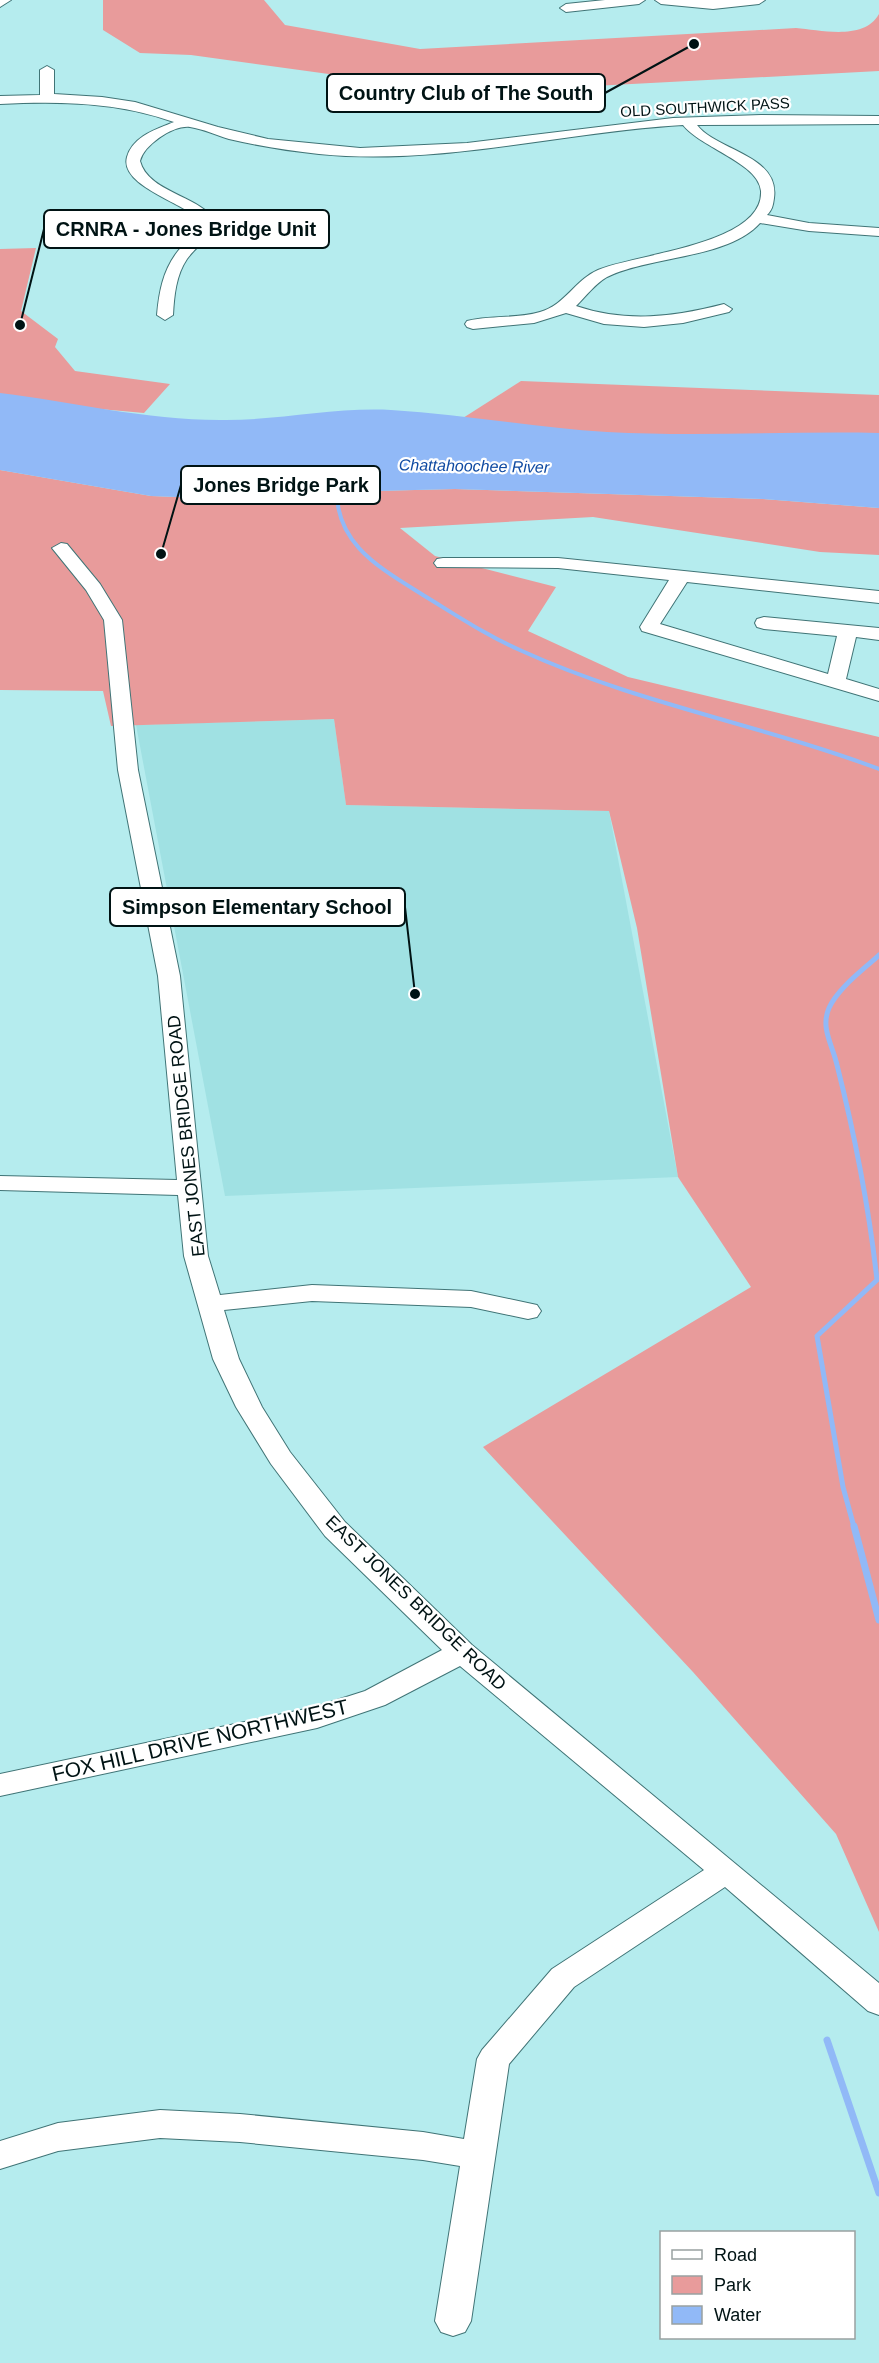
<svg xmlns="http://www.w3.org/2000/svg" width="879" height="2363" viewBox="0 0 879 2363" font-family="Helvetica,sans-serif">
<rect width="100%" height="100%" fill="#b5ecee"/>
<path fill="#a0e1e3" d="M 334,719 L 346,805 L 609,811 L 678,1177 L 225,1196 L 136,725 Z"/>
<g fill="#e89b9b">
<path d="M 103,0 L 264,0 L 285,25 L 420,49 L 796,28 C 821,30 864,41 879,14 L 879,71 L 575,87 L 438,89 L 191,55 L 140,53 L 103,30 Z"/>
<path d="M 36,248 L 21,311 L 58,339 L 55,347 L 75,371 L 170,384 L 144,413 L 0,400 L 0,249 Z"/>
<path d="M 521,381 L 879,395 L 879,440 L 430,439 Z"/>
<path d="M 0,470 L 151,496 L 256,500 L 335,492 L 455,489 L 763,499 L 879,508 L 879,555 L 820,552 L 593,517 L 400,528 L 435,556 L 556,587 L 528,631 L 628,677 L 879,737 L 879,1932 L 836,1834 L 693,1672 L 483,1447 L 751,1287 L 678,1177 L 637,928 L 609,811 L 346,805 L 334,719 L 111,726 L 103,691 L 0,690 Z"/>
</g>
<path fill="#91b9f7" d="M 0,393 C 74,402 145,420 220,420 C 277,421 334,407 391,410 C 463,414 535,428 607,432 C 698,437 789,431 879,433 L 879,508 L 763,499 L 455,489 L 335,492 L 256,500 L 151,496 L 0,470 Z"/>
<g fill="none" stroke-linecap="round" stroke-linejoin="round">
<path stroke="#91b9f7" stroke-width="4" d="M 337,485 C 333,543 380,568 423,595 C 456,615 487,636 522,651 C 636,703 762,725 879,769"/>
<path stroke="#91b9f7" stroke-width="5" d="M 854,1527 L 843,1487 L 817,1336 L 877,1280 C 869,1208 855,1136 837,1065 C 833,1046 820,1028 829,1008 C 838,988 863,970 879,955"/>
<g stroke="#91b9f7" stroke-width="7">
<path d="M 854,1526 L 879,1620"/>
<path d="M 827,2040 L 879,2193"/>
</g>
<g stroke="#407476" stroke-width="2">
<g id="minor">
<path d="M 0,0 L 11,0 L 0,7 Z"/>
<path d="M 605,0 L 645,0 L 639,4 L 566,12 L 560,8 L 566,4 Z"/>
<path d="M 655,0 L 765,0 L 759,4 L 713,9 L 661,4 Z"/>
<path d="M 47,66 L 54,70 L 54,94 L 102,97 L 135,102 L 218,127 L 268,139 L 360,148 L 467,143 L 673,118 L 761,115 L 879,116 L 879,124 L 697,125 C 717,151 780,155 774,198 C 773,206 772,210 767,215 L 809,223 L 879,228 L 879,236 L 809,231 L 760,223 C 728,259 649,256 607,277 C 595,284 586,296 576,306 C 626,323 674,317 724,304 L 732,309 L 729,312 L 683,323 L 644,327 L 604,324 L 566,313 L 534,323 L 473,329 L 467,327 L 465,324 L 467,321 C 491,315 516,319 540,312 C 565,305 575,280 598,270 C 634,254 764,245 761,191 C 759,163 701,148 683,125 C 561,132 442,166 319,154 C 289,151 259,146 229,139 C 216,135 203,129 190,127 C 173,125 144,145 140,161 C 148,192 197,195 215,220 C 212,238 197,245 187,259 C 176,275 174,296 173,315 L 165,320 L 157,315 C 159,292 163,270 178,251 C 186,241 198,235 201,221 C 185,203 119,186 127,157 C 133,136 157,129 174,122 C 117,102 60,101 0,104 L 0,96 L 40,95 L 40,70 Z"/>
<path d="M 61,543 L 67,544 L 100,584 L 122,620 L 138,770 L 180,976 L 208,1256 L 220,1295 L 312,1285 L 471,1291 L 537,1305 L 541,1311 L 537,1317 L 528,1319 L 471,1307 L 312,1301 L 224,1310 L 239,1359 L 262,1407 L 290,1452 L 345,1522 L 472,1645 L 879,1983 L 879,2015 L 868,2011 L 725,1887 L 574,1987 L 509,2064 L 471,2321 L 465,2332 L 453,2336 L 441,2332 L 435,2321 L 460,2166 L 423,2160 L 240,2142 L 160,2138 L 58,2151 L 0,2169 L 0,2141 L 58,2123 L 160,2110 L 240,2114 L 423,2132 L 464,2139 L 477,2059 L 482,2050 L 552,1969 L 704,1870 L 460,1666 L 385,1705 L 317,1728 L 0,1796 L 0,1774 L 315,1707 L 365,1691 L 442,1650 L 325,1536 L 271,1464 L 236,1407 L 213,1359 L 184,1256 L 178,1195 L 0,1190 L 0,1176 L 177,1180 L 158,976 L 118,770 L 104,620 L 86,590 L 52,548 Z"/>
<path d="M 443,558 L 558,558 L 879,591 L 879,603 L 687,582 L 660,624 L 828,674 L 837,636 L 764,629 L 757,627 L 755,623 L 757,619 L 764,617 L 879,628 L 879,640 L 856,637 L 846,679 L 879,689 L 879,701 L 642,631 L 640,627 L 669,580 L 558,568 L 437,567 L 434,563 L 437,559 Z"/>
</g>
</g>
<use href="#minor" fill="#fff" fill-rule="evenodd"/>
</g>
<g text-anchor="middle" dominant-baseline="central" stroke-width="4.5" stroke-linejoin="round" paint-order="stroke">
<g font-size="15" fill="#001314" stroke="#fff">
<text transform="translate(705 107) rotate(-3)">OLD SOUTHWICK PASS</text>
</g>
<g font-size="16" font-style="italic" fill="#0f4aa2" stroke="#fff">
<text transform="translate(474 466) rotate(1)">Chattahoochee River</text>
</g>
<g font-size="18" fill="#001314" stroke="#fff">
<text transform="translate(186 1136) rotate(-96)">EAST JONES BRIDGE ROAD</text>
<text transform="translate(416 1603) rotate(44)">EAST JONES BRIDGE ROAD</text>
</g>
<g font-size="21" fill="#001314" stroke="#fff">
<text transform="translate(200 1740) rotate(-13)">FOX HILL DRIVE NORTHWEST</text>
</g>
</g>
<path fill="none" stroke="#001314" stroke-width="2" d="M694 44L605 93M20 325L44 229M161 554L181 485M415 994L405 907"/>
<g fill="#001314" stroke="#fff" stroke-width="2">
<circle cx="694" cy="44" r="6"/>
<circle cx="20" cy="325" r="6"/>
<circle cx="161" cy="554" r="6"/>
<circle cx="415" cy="994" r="6"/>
</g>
<g fill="#fff" stroke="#001314" stroke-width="2">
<rect x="327" y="74" width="278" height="38" rx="6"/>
<rect x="44" y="210" width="285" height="38" rx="6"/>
<rect x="181" y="466" width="199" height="38" rx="6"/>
<rect x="110" y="888" width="295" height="38" rx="6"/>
</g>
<g font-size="20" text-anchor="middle" font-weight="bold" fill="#001314">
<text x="466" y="100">Country Club of The South</text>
<text x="186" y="236">CRNRA - Jones Bridge Unit</text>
<text x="281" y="492">Jones Bridge Park</text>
<text x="257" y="914">Simpson Elementary School</text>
</g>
<rect x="660" y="2231" width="195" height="108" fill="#ffffff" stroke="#99a1a1" stroke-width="1.5"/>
<rect x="672" y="2250" width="30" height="9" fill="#ffffff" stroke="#99a1a1" stroke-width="1.5"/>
<text x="714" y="2261" font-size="18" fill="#001314">Road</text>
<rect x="672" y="2276" width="30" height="18" fill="#e89b9b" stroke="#99a1a1" stroke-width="1.5"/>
<text x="714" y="2291" font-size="18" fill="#001314">Park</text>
<rect x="672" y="2306" width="30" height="18" fill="#91b9f7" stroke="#99a1a1" stroke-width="1.5"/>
<text x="714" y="2321" font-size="18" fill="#001314">Water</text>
</svg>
